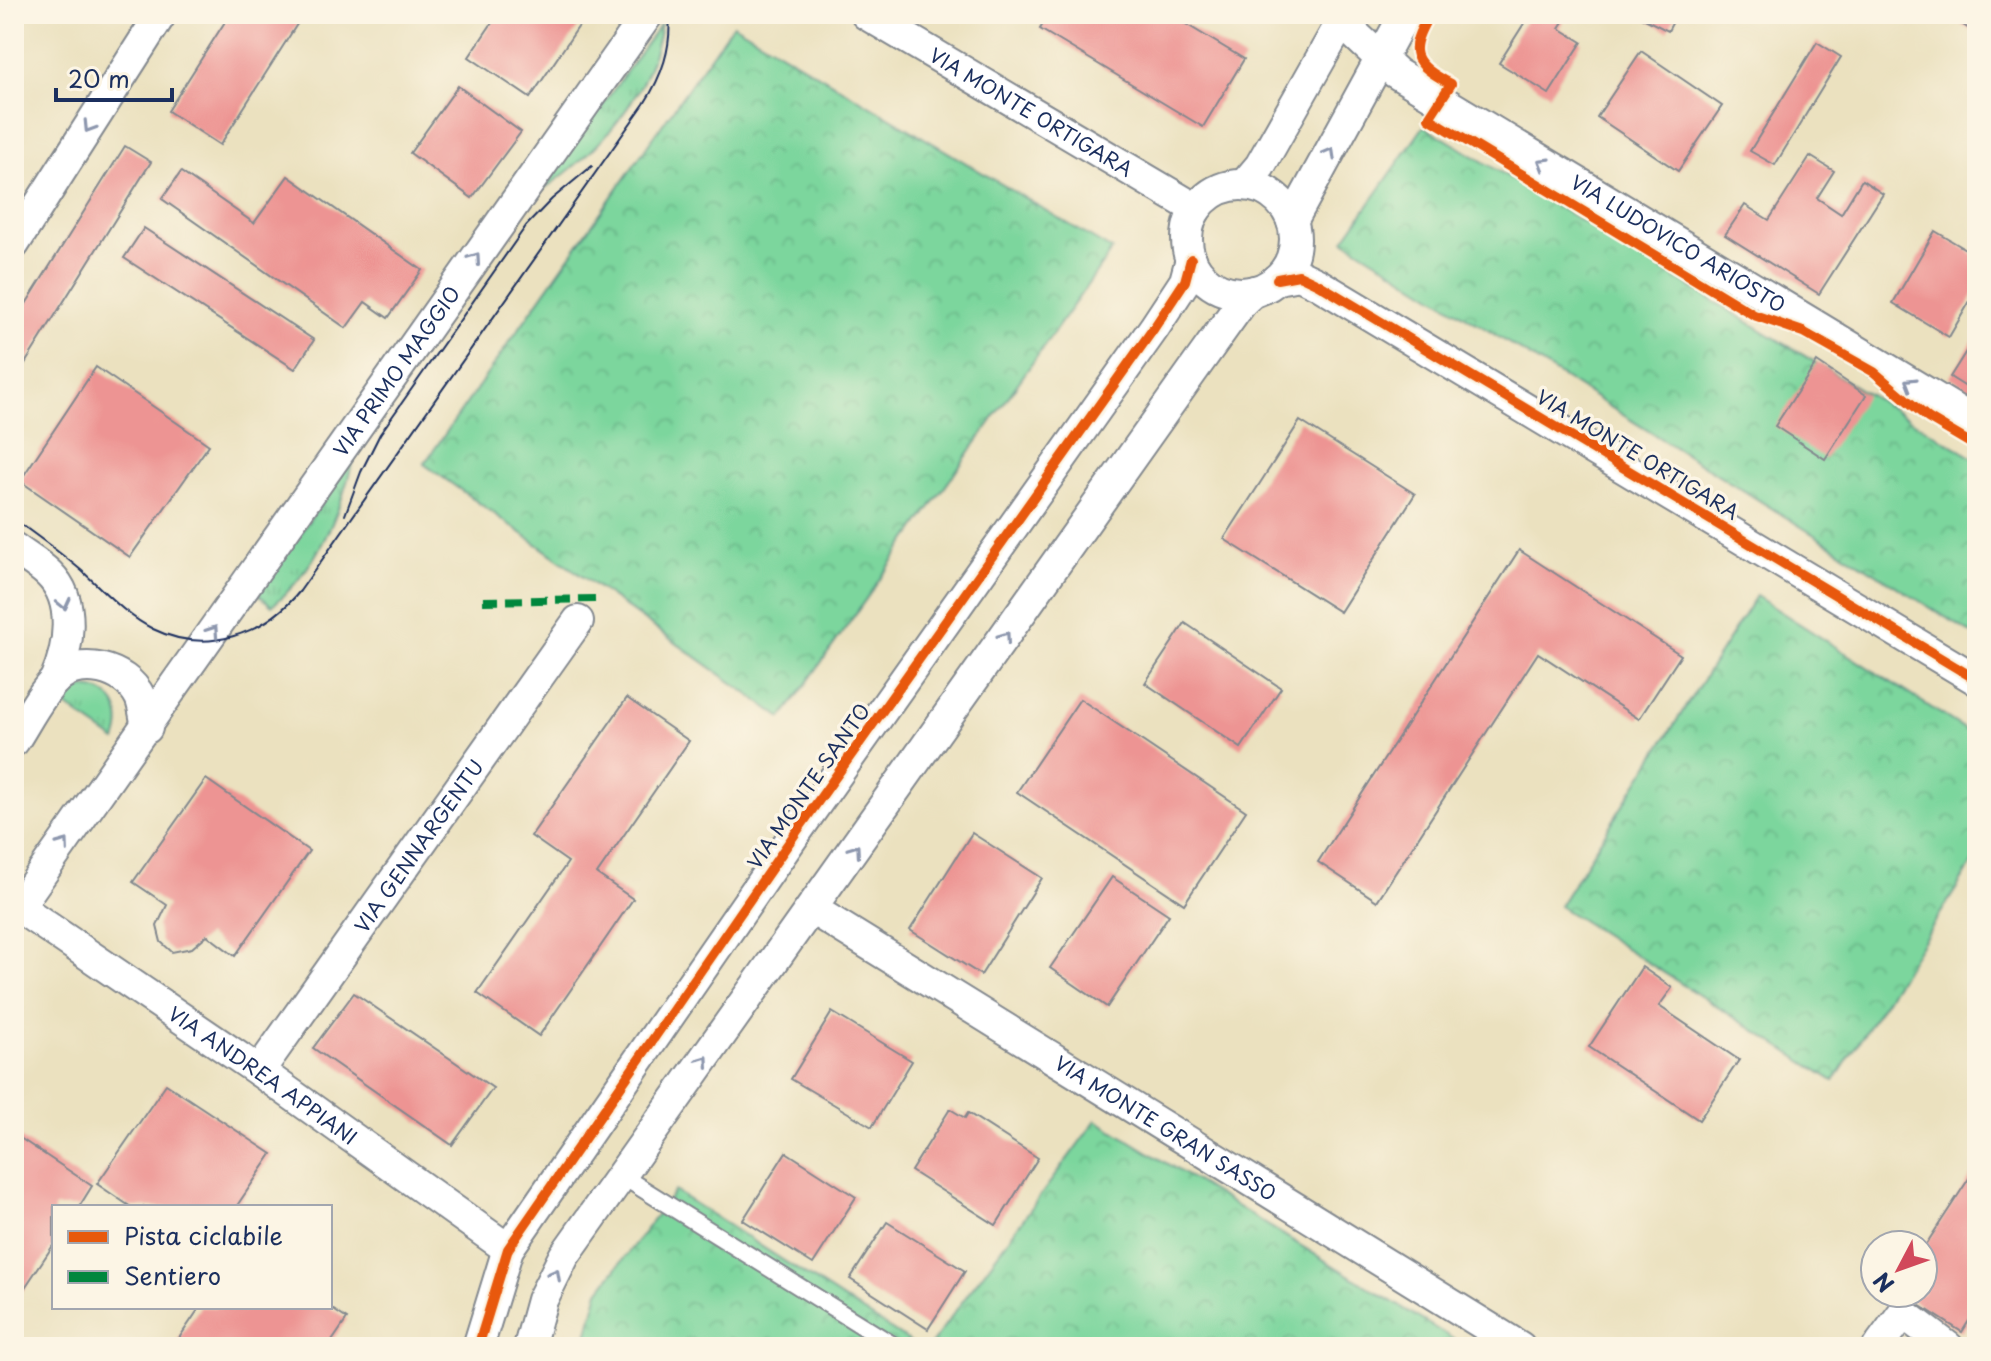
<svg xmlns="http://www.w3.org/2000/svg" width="1991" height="1361" viewBox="0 0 1991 1361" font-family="'Playpen Sans',sans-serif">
<defs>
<pattern id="grass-tufts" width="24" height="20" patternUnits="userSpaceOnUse" patternTransform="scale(2)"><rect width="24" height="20" fill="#7cd69d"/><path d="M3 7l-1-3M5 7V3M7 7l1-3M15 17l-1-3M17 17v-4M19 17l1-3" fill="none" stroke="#6bb88a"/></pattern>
<pattern id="park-crowns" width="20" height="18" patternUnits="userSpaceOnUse" patternTransform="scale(2)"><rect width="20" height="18" fill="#7cd69d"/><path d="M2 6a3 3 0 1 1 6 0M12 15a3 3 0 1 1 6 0" fill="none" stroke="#6bb88a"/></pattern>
</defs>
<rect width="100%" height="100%" fill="#fcf5e5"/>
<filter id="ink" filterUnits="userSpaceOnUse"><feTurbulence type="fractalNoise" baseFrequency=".0125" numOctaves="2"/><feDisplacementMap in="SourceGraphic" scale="16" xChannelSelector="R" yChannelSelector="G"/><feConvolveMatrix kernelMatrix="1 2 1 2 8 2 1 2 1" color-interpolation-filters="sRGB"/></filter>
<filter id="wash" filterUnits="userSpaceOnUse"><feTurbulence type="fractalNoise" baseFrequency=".006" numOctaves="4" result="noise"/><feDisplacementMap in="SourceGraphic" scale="32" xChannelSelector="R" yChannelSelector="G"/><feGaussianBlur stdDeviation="1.8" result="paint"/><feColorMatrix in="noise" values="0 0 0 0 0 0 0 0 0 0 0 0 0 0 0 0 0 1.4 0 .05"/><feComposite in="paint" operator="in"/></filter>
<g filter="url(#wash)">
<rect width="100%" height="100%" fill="#ebe1bf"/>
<g fill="url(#grass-tufts)" stroke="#4c827e" stroke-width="2">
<path d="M 661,23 C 651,94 601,151 542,190 Z"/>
<path d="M 354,456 C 341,511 318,569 272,606 L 258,594 Z"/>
<path d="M 82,688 C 114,688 126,714 116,741 L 60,702 Z"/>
</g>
<g fill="url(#park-crowns)" stroke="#4c827e" stroke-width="2">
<path d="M 733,24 L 1112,250 L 782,718 L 424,464 Z"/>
<path d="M 1424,126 L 1977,460 L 1977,637 L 1344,240 Z"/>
<path d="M 1756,596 L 1977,737 L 1977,856 L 1834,1081 L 1559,906 Z"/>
<path d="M 1096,1120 L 1466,1347 L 929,1347 Z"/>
<path d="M 675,1191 L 918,1347 L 584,1347 L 599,1291 Z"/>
</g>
<g id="blocks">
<g fill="#ed9493">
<path d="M 230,14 L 288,14 L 299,21 L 220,145 L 168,111 Z"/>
<path d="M 498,14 L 587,14 L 530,98 L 469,57 Z"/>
<path d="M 1049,14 L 1169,14 L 1244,59 L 1203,127 L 1040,29 Z"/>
<path d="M 1530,14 L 1568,14 L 1559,28 L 1582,42 L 1549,94 L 1499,63 Z"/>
<path d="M 1635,14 L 1677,14 L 1668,31 Z"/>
<path d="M 1946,14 L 1977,14 L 1977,34 Z"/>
<path d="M 1817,42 L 1841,57 L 1775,165 L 1750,151 Z"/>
<path d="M 1641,51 L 1722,106 L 1678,171 L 1597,117 Z"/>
<path d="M 458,86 L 521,132 L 472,198 L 410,153 Z"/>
<path d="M 125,146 L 151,162 L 14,381 L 14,323 Z"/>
<path d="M 1810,156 L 1834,171 L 1817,198 L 1841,214 L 1862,180 L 1883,194 L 1819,294 L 1725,235 L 1745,205 L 1769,220 Z"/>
<path d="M 181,172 L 254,223 L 288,176 L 422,270 L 388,318 L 365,302 L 346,328 L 162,199 Z"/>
<path d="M 144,228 L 314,340 L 295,369 L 124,258 Z"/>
<path d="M 1935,231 L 1977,256 L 1977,289 L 1949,337 L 1893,303 Z"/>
<path d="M 1977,334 L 1977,394 L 1950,377 Z"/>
<path d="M 1817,362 L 1866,395 L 1825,459 L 1775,426 Z"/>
<path d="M 96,367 L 209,445 L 130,557 L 20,481 Z"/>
<path d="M 1300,421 L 1415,494 L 1340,612 L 1224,539 Z"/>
<path d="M 1519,550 L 1681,655 L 1639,719 L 1538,653 L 1377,901 L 1318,862 Z"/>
<path d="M 1185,623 L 1281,688 L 1241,748 L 1145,683 Z"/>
<path d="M 627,698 L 689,741 L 597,874 L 633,899 L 539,1036 L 477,993 L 568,862 L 531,836 Z"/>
<path d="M 1080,699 L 1246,811 L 1184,904 L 1017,792 Z"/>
<path d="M 206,779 L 309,851 L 235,956 L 207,935 L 192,948 L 172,952 L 161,942 L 157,926 L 167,905 L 133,882 Z"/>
<path d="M 972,833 L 1042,878 L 981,975 L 910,930 Z"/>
<path d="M 1112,877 L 1169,915 L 1107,1007 L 1050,968 Z"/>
<path d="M 1642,967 L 1672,988 L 1659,1006 L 1739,1060 L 1699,1120 L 1589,1047 Z"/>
<path d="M 354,993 L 493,1088 L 452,1145 L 313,1048 Z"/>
<path d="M 832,1012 L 912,1061 L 872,1127 L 791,1079 Z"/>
<path d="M 166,1084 L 272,1154 L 236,1207 L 131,1207 L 97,1184 Z"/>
<path d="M 950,1109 L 965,1118 L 968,1113 L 1038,1158 L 996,1225 L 911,1171 Z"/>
<path d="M 14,1134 L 92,1186 L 79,1207 L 54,1207 L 54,1244 L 22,1292 L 14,1287 Z"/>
<path d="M 786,1152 L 856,1197 L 813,1264 L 743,1220 Z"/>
<path d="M 1977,1166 L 1977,1308 L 1962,1332 L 1901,1293 L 1923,1293 L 1923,1249 Z"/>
<path d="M 887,1222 L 965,1271 L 928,1329 L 850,1279 Z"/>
<path d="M 200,1307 L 329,1307 L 347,1319 L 328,1347 L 173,1347 Z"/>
</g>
</g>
</g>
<g filter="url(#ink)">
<use href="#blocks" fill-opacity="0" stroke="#83888e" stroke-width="2"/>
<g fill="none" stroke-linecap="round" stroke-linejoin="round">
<g stroke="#83888e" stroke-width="20">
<path id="service" d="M 622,1176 L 896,1347"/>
</g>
<g stroke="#83888e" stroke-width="34">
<g id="minor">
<path id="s1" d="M 866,14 L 1196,209"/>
<path id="s2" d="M 1333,14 L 1396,73 L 1977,423"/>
<path d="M 1244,185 L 1260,166 L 1346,14"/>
<circle cx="1241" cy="239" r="54"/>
<path d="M 1292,221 L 1405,14"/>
<path d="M 14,244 L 161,14"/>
<path d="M 1277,279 L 1299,275 L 1318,284 L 1977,680"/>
<path d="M 14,548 C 26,557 39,564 49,574 C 77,601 69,648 55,680"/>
<path d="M 14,741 C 27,721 39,696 56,679 C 79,656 126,668 140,697 C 144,706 145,718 147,728"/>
<path id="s3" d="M 14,904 L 259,1071 L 508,1249"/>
<path id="s4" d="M 18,907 L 648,14"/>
<path id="s5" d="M 812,909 L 1520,1347"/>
<path id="s6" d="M 259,1071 L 578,621"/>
<path d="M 478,1347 L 508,1249 L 797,831 L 1154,328 L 1185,281 L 1191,259"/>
<path d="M 529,1347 L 542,1300 L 564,1256 L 1199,362 L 1242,302 L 1254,291"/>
<path d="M 1878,1347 L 1903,1313 L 1948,1347"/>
</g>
</g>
<use href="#service" stroke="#fff" stroke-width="16"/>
<use href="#minor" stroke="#fff" stroke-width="30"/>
<g stroke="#1b2f5e" stroke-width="2">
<path d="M 345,515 L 361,472 L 380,434 L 526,226 L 552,199 L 592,166"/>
<path d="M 14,519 C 37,536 60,552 82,571 C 104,591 126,616 153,629 C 206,655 264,635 300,591 L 644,104 C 662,76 672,48 669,14"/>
</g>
<path stroke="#00873e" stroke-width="8" stroke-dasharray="16 8" stroke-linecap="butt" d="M 483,601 L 595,599"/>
<g stroke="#fcf5e5" stroke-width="15">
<g id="cycleway">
<path d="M 1430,14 C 1406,52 1412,63 1451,84 L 1429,118 L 1754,315 L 1803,332 L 1874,372 L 1928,418 L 1977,447"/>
<path d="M 1277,279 L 1299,275 L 1318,284 L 1977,680"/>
<path d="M 478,1347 L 508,1249 L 797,831 L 1154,328 L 1185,281 L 1191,259"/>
</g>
</g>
<use href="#cycleway" stroke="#e8590c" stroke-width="10"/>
</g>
<defs><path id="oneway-chevron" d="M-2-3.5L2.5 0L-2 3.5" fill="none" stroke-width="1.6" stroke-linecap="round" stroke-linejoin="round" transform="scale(2)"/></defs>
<g stroke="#8d97ae">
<use href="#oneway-chevron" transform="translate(89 127) rotate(122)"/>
<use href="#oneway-chevron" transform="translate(1330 153) rotate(-61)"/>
<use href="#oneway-chevron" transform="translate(1543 163) rotate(-149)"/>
<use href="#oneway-chevron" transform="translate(475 258) rotate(-55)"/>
<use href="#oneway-chevron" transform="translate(1910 383) rotate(-149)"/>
<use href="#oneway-chevron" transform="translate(64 604) rotate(77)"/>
<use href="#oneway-chevron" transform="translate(213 631) rotate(-56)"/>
<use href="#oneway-chevron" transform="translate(1005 637) rotate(-55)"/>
<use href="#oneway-chevron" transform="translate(64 844) rotate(-54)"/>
<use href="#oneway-chevron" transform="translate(855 850) rotate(-55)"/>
<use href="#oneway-chevron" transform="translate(704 1061) rotate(-55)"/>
<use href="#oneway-chevron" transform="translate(555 1274) rotate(-62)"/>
</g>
</g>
<g text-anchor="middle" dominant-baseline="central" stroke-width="7" stroke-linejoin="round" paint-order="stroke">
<g font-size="20" fill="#1b2f5e" stroke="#fcf5e5">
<text stroke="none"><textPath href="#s1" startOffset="192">VIA MONTE ORTIGARA</textPath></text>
<text stroke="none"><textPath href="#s2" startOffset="416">VIA LUDOVICO ARIOSTO</textPath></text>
<text stroke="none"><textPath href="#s4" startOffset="656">VIA PRIMO MAGGIO</textPath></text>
<text transform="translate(1638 454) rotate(31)">VIA MONTE ORTIGARA</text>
<text transform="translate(808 786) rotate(-55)">VIA MONTE SANTO</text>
<text stroke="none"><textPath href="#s6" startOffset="276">VIA GENNARGENTU</textPath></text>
<text stroke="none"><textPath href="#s3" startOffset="302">VIA ANDREA APPIANI</textPath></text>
<text stroke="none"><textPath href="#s5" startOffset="416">VIA MONTE GRAN SASSO</textPath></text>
</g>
</g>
<rect width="1991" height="1361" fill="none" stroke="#fcf5e5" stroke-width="48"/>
<rect x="52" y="1205" width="280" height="104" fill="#fcf5e5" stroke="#a2a6af" stroke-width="2"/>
<rect x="68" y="1231" width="40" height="12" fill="#e8590c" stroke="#a2a6af" stroke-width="2"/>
<text x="124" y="1245" font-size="24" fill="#1b2f5e">Pista ciclabile</text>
<rect x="68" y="1271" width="40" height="12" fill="#00873e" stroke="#a2a6af" stroke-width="2"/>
<text x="124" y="1285" font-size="24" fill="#1b2f5e">Sentiero</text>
<g transform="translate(1899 1269) rotate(229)"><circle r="38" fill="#fcf5e5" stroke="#a2a6af" stroke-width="2"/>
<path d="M0-6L14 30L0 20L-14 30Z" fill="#d1495b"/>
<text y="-12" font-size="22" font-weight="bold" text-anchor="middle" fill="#1b2f5e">N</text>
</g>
<path d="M56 88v12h116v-12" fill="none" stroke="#1b2f5e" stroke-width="4"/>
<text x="68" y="88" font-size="24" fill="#1b2f5e" stroke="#fcf5e5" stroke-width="6" paint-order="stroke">20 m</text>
</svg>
